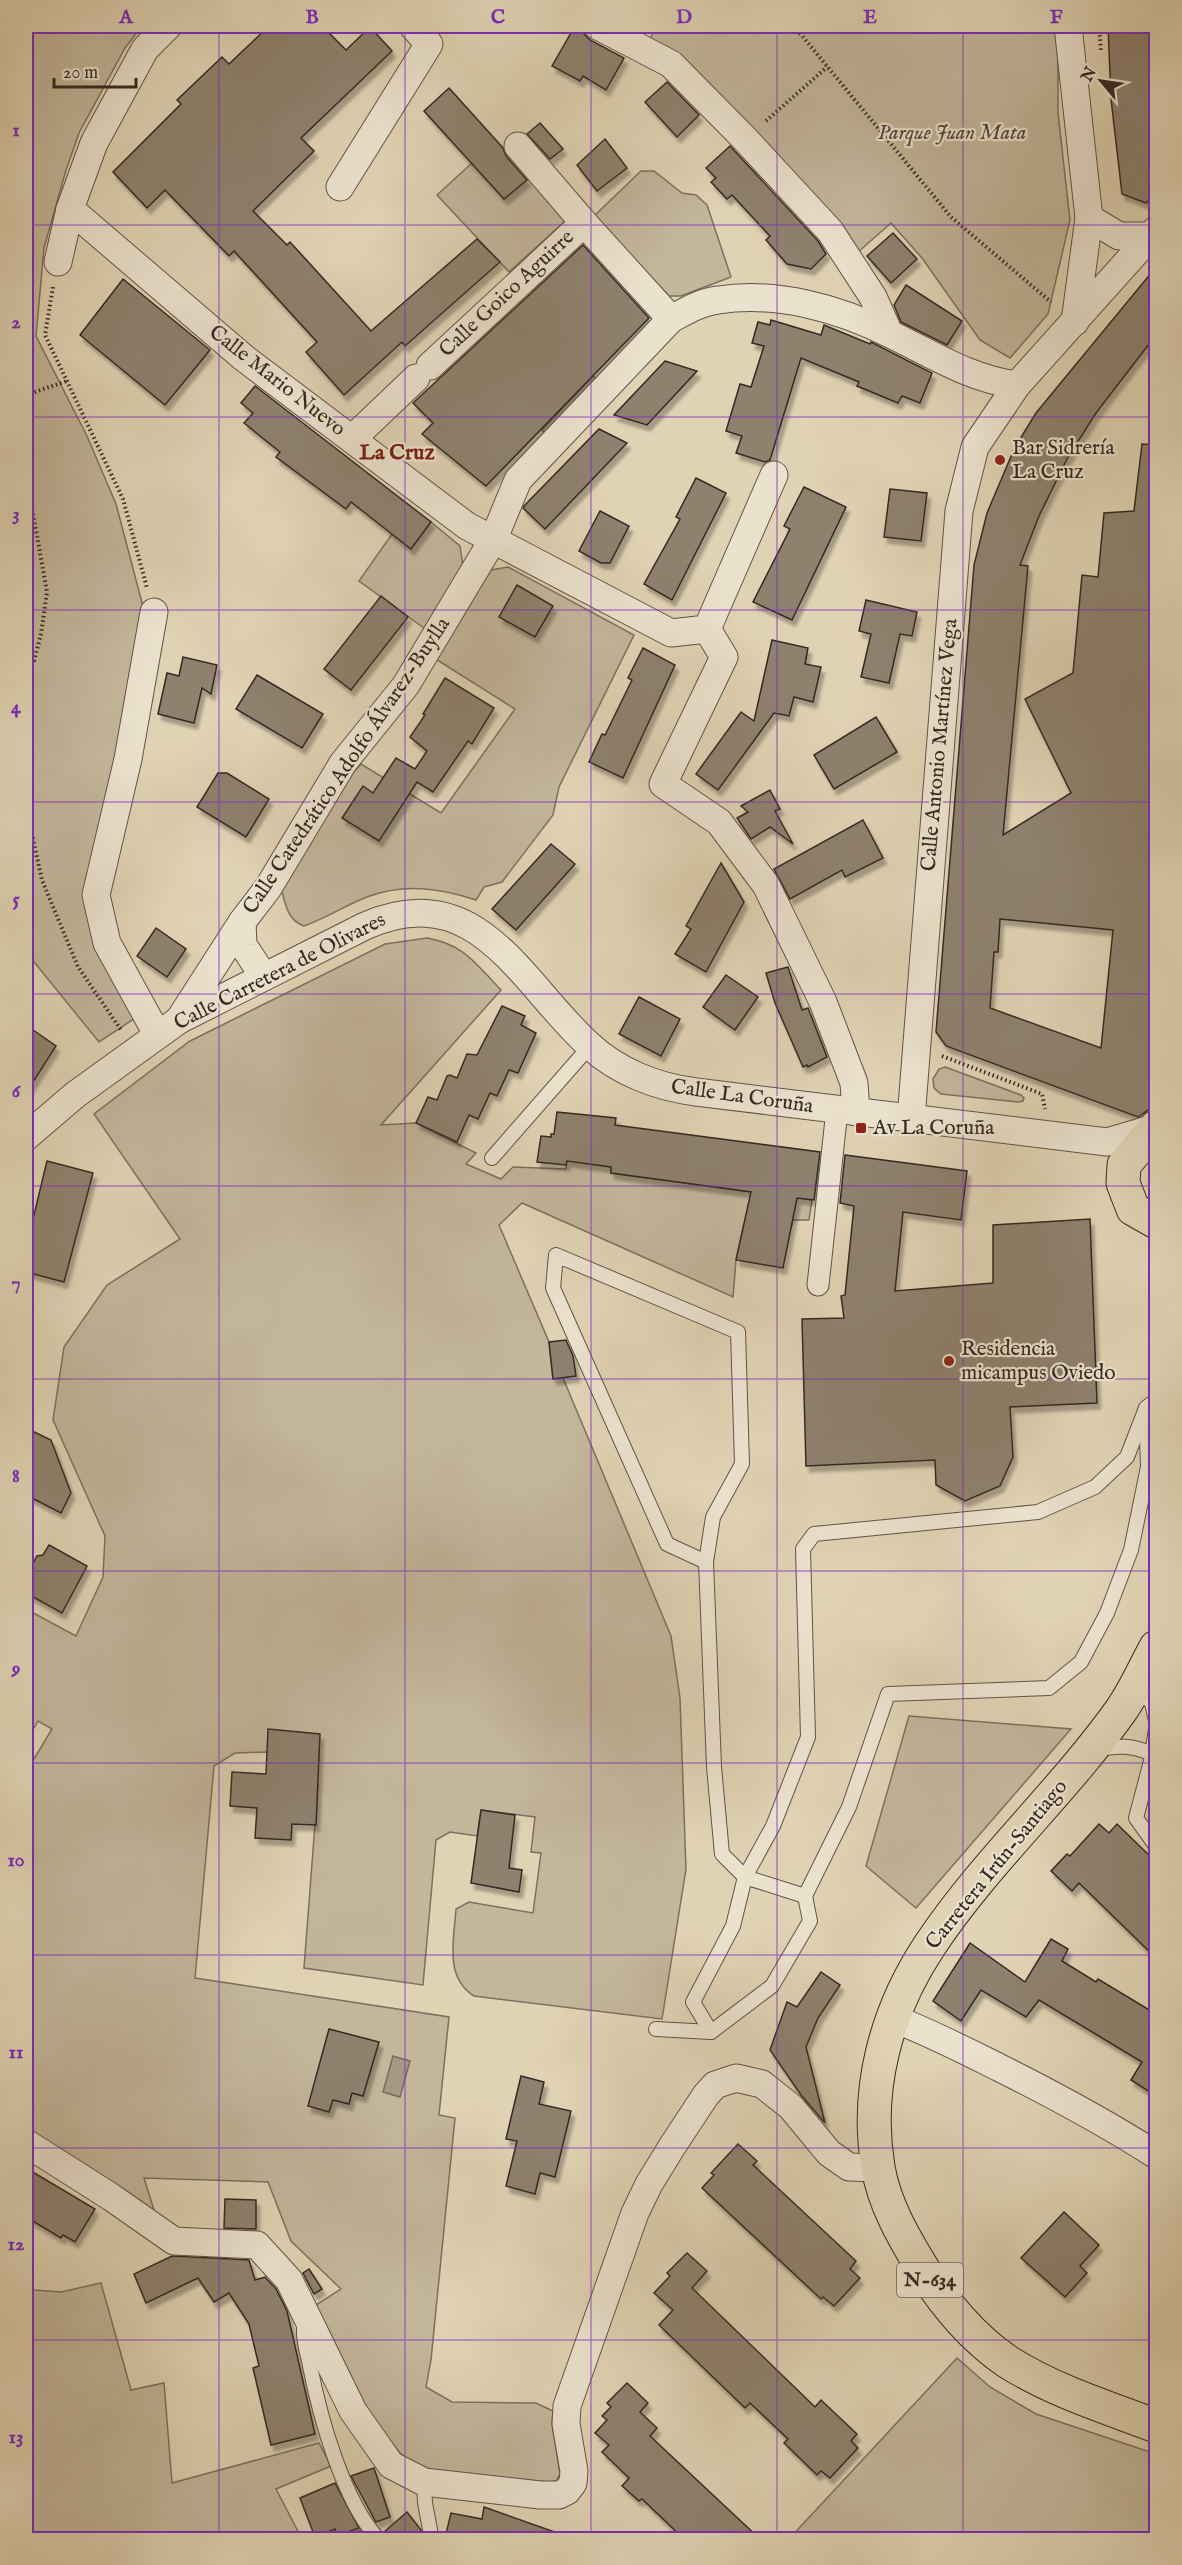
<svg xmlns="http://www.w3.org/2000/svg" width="1182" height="2565" viewBox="0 0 1182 2565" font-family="'IM FELL English',serif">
<defs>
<filter id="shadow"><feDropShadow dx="3.5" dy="6" stdDeviation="1.5" flood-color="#0004"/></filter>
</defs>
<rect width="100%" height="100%" fill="#e0d3b4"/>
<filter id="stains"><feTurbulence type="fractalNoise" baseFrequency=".00333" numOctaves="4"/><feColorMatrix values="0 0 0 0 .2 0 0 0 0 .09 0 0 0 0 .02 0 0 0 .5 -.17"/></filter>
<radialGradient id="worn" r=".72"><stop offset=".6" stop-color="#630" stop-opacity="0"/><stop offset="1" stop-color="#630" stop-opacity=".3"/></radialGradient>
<g fill="#c3b69b" stroke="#7c705f" stroke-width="1.5">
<path d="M 26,26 L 142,26 L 125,48 L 79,133 L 66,170 L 44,248 L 36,336 L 87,436 L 116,504 L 145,614 L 98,847 L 137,1017 L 99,1042 L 26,952 Z"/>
<path d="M 657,26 L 1058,26 L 1058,113 L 1070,220 L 1048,314 L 1010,358 L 980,340 L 922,258 L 891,223 L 857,253 L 648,42 Z"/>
<path d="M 472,163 L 504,199 L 529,178 L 565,221 L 509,272 L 437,195 Z"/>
<path d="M 641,171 L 654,171 L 682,193 L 696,195 L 707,205 L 731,277 L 681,296 L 669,296 L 593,217 Z"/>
<path d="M 593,376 L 600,383 L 547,436 L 542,430 Z"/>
<path d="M 431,522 L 460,546 L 463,566 L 428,631 L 359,581 L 392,534 L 411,549 Z"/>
<path d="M 508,567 L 634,635 L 559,787 L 553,815 L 502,882 L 484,887 L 476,900 C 440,888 404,883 367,897 C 346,905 326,918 304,926 C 287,920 285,903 281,887 L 339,788 L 361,764 L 441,813 L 515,709 L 434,658 L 491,570 Z"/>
<path d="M 427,938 C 465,945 475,963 501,990 L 381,1125 L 416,1123 L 476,1153 L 466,1164 L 501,1179 L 513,1167 L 566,1169 L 567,1159 L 611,1167 L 611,1173 L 812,1200 L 809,1220 L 793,1220 L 791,1228 L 744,1223 L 736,1260 L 733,1297 L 522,1203 L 499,1225 L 549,1342 L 553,1379 L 563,1378 L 671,1636 L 680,1698 L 686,1869 L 662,2019 L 474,1996 C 444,1977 454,1940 456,1909 L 469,1902 L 533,1913 L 541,1853 L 531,1852 L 535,1817 L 481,1810 L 477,1836 L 450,1832 L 436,1840 L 423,1985 L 304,1968 L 318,1785 L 267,1752 L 235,1753 L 214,1766 L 195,1978 L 449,2017 L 439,2115 L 455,2118 L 431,2360 L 426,2387 L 452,2402 L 536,2403 L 553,2411 L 552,2424 L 560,2474 L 556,2481 L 548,2482 L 433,2471 L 409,2461 L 401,2454 L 373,2420 L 316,2305 L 341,2289 L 291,2241 L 268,2182 L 144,2178 L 157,2220 L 36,2137 L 26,2112 L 26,1762 L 31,1764 L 52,1729 L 38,1721 L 26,1742 L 26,1609 L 76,1636 L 103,1577 L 105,1536 L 53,1420 L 64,1347 L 107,1285 L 180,1239 L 94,1114 L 190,1041 L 385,944 Z"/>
<path d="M 945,1067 L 1021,1095 L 1024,1098 L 1023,1101 L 1019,1102 L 941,1094 L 934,1088 L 933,1079 L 939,1069 Z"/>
<path d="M 909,1716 L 1071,1729 L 916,1908 L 866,1866 Z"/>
<path d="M 26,2279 L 33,2290 L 61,2292 L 101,2283 L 131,2390 L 164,2383 L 172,2483 L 319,2443 L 331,2466 L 276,2489 L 302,2539 L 26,2539 Z"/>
<path d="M 957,2358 L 990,2387 L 1036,2414 L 1156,2454 L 1156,2539 L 789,2539 Z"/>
<path d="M 361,2530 L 368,2539 L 337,2539 Z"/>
</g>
<path fill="#a69983" stroke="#796c5d" stroke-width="1.5" d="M 393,2056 L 410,2061 L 400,2097 L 383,2092 Z"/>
<g fill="#8e816e" stroke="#352923" stroke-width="1.5" fill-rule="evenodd" filter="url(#shadow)">
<path d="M 269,26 L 322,26 L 346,50 L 370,27 L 392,51 L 301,138 L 314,151 L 253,211 L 287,245 L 290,242 L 371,331 L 477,239 L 500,262 L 405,346 L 402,342 L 344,395 L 306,352 L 317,342 L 234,251 L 229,256 L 165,190 L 147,208 L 113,172 L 181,104 L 177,100 L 222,57 L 229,64 Z"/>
<path d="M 575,26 L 582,26 L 584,34 L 590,40 L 624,58 L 606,90 L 583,76 L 580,81 L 552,66 Z"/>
<path d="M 1108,26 L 1156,26 L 1156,191 L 1146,203 L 1122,194 L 1111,99 Z"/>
<path d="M 667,82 L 699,115 L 677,137 L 645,102 Z"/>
<path d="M 449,88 L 503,148 L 506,156 L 527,180 L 504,199 L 424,111 Z"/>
<path d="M 540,123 L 563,149 L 550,159 L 527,134 Z"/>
<path d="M 605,139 L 627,168 L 597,191 L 577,165 Z"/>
<path d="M 730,146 L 818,241 L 826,254 L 811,269 L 787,264 L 766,240 L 770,236 L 732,195 L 727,199 L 711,182 L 716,178 L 706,168 Z"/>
<path d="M 893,233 L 917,259 L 891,283 L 867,256 Z"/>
<path d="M 583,245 L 649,318 L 486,486 L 422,434 L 433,423 L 413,403 Z"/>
<path d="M 1156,267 L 1156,335 L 1096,413 L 1068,457 L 1039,516 L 1020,565 L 1028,566 L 1003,835 L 1071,793 L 1025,699 L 1073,673 L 1082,575 L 1098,577 L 1104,513 L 1134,511 L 1142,444 L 1156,445 L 1156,1067 L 1152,1107 L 1138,1117 L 946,1046 L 936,1032 L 974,565 L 987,513 L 1015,447 L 1036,413 ZM 1000,919 L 1113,930 L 1101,1048 L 990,1008 L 994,952 L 998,952 Z"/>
<path d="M 123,279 L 210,350 L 165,405 L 80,335 Z"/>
<path d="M 906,285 L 962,321 L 947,345 L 901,322 L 894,305 Z"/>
<path d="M 771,320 L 821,335 L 824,325 L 870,344 L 871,342 L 932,373 L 920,403 L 902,396 L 898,403 L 857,386 L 859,382 L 801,358 L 770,460 L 765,462 L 736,453 L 742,436 L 726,431 L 740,384 L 751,387 L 764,346 L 752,343 L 758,322 L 770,325 Z"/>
<path d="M 665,361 L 697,371 L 647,425 L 614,415 Z"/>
<path d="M 255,386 L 431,522 L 411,549 L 351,502 L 346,509 L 276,457 L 280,452 L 244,423 L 253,413 L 241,403 Z"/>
<path d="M 599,429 L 627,443 L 545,529 L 523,508 L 524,506 Z"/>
<path d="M 696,478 L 726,493 L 672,600 L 644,584 L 680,519 L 676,517 Z"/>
<path d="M 804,487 L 846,507 L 792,620 L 753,602 L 790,529 L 784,526 Z"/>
<path d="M 890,489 L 927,493 L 921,541 L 884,537 Z"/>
<path d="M 600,511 L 629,526 L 610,563 L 601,563 L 579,551 Z"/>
<path d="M 517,585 L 553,606 L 535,637 L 499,617 Z"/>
<path d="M 381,596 L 408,617 L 351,690 L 324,669 Z"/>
<path d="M 866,600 L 917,612 L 912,636 L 900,634 L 889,683 L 861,677 L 871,634 L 859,631 Z"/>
<path d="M 772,640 L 808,648 L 805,664 L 821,667 L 813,702 L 794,697 L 789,716 L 774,713 L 718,790 L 696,774 L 741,712 L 754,721 Z"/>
<path d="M 643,648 L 675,665 L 623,778 L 589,762 L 602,734 L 605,735 L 632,680 L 628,678 Z"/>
<path d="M 183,657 L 217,665 L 211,694 L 202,688 L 194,723 L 158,714 L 167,673 L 179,676 Z"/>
<path d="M 257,675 L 323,714 L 302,748 L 236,709 Z"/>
<path d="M 445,678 L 494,708 L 472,744 L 468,741 L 433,792 L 417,782 L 379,841 L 342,818 L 363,786 L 373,793 L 396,758 L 415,769 L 427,751 L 410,737 L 425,715 L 423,714 Z"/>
<path d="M 876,717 L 897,752 L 834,789 L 814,755 Z"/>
<path d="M 218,773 L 227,773 L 269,799 L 246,837 L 197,807 Z"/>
<path d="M 770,790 L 780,809 L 775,811 L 793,844 L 770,827 L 751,839 L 737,818 L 748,812 L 741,806 Z"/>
<path d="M 863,820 L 883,858 L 845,877 L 842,870 L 790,899 L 774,869 Z"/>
<path d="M 551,844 L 575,864 L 516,930 L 492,909 Z"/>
<path d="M 721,863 L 744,902 L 706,972 L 675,954 L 691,929 L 686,926 Z"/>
<path d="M 156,928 L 186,949 L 167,977 L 137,956 Z"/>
<path d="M 788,967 L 802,1010 L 808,1008 L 827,1057 L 808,1067 L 807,1065 L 803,1067 L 775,1003 L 766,973 Z"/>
<path d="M 726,975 L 758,997 L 735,1030 L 703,1007 Z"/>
<path d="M 639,997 L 680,1019 L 661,1056 L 619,1034 Z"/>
<path d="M 502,1006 L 525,1016 L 521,1025 L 536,1033 L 518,1073 L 509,1070 L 497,1096 L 490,1093 L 478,1119 L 469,1115 L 457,1142 L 416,1123 L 428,1097 L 437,1100 L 447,1076 L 450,1075 L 457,1078 L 467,1054 L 477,1055 Z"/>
<path d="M 26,1025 L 56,1046 L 26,1093 Z"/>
<path d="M 557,1112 L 616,1118 L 615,1125 L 820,1152 L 814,1200 L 797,1198 L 783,1268 L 736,1260 L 751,1192 L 611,1173 L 611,1167 L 567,1161 L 566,1165 L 537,1162 L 541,1136 L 551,1137 L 551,1134 L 554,1134 Z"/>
<path d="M 845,1155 L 967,1171 L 961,1220 L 903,1212 L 895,1291 L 993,1283 L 993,1225 L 1090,1219 L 1097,1403 L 1010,1407 L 1013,1457 L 1000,1486 L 965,1501 L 936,1485 L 935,1460 L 806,1466 L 802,1319 L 844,1318 L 841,1296 L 845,1295 L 854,1206 L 840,1203 Z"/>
<path d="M 47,1161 L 93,1173 L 64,1282 L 26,1272 L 26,1248 Z"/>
<path d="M 566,1340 L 573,1356 L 576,1376 L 553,1379 L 549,1342 Z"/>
<path d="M 26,1428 L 51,1440 L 71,1493 L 61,1513 L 26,1495 Z"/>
<path d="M 49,1545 L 87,1566 L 62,1613 L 26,1593 L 26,1577 L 37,1556 L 43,1555 Z"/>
<path d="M 268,1729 L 320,1734 L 316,1825 L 292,1824 L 291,1840 L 255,1838 L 257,1808 L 230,1806 L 232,1772 L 266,1774 Z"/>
<path d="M 481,1810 L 515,1815 L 509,1868 L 522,1870 L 519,1892 L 471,1883 Z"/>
<path d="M 1099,1824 L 1109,1833 L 1117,1824 L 1156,1862 L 1156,1958 L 1079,1883 L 1072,1891 L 1051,1871 L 1067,1854 L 1070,1856 Z"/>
<path d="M 1051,1939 L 1068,1949 L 1062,1961 L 1096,1982 L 1098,1979 L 1156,2014 L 1156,2096 L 1131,2080 L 1142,2062 L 1039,2000 L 1026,2017 L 981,1990 L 961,2021 L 933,2001 L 970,1943 L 1025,1982 Z"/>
<path d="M 821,1972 L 840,1985 L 818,2018 L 806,2047 L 825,2123 L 801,2095 L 770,2050 L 787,2002 L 797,2007 Z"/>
<path d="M 329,2029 L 379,2042 L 363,2096 L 352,2093 L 349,2104 L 333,2100 L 329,2112 L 308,2106 Z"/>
<path d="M 521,2076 L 544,2082 L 539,2104 L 571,2111 L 555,2177 L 540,2173 L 535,2194 L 506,2186 L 517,2141 L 506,2139 Z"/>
<path d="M 738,2144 L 757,2161 L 753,2165 L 856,2261 L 850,2269 L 860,2278 L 834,2306 L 823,2297 L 821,2299 L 702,2188 L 714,2175 L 711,2173 Z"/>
<path d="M 26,2168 L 95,2209 L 75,2242 L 63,2235 L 61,2238 L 26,2217 Z"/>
<path d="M 225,2199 L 256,2200 L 256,2229 L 224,2228 Z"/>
<path d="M 1064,2212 L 1099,2245 L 1080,2266 L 1087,2273 L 1065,2297 L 1021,2258 Z"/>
<path d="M 687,2253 L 707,2271 L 692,2288 L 815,2407 L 821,2400 L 857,2434 L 851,2441 L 858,2448 L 830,2478 L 821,2471 L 817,2475 L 784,2443 L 788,2439 L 750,2403 L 745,2408 L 659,2325 L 673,2310 L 654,2293 L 670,2276 L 667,2273 Z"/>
<path d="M 172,2256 L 249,2260 L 255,2280 L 265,2277 L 276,2289 L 287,2311 L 315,2434 L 271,2445 L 253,2368 L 259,2366 L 249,2324 L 229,2293 L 214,2302 L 198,2278 L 146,2303 L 134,2274 Z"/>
<path d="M 309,2269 L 322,2289 L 314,2294 L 303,2273 Z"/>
<path d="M 627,2383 L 648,2403 L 640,2412 L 657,2428 L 650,2436 L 761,2540 L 685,2540 L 642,2499 L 639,2501 L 622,2486 L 629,2478 L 602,2452 L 609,2445 L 595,2433 L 607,2420 L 602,2416 L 611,2407 L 607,2403 Z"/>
<path d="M 374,2468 L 390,2517 L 376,2522 L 351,2476 Z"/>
<path d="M 335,2483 L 359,2528 L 337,2536 L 335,2529 L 315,2537 L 300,2498 Z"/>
<path d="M 484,2507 L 566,2536 L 566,2540 L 471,2540 L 446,2534 L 451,2513 L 482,2519 Z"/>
<path d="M 407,2512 L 421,2530 L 423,2540 L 388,2540 L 384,2532 Z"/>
</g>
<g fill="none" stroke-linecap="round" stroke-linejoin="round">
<g stroke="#605447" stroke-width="16">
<g id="service">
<path d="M 492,1158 L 590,1046"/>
<path d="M 706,1562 L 667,1544 L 553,1288 L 556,1255 L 738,1332 L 742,1464 L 713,1517 L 706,1562 L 714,1767 L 722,1854 L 745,1877 L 805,1896 L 849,1807 L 888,1694 L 1049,1688 L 1081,1662 L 1107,1613 L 1131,1550 L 1148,1467 L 1146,1408"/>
<path d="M 1135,1686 L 1152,1703 L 1156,1721"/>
<path d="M 1156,1729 L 1151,1761 L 1136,1818 L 1156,1846"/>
<path d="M 1097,1750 C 1117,1745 1133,1745 1152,1754"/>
<path d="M 656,2029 L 711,2032 L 772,1986 L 810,1921 L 805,1896"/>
<path d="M 711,2032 L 693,2002 L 733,1926 L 745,1877 L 773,1826 L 808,1737 L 803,1549 L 814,1534 L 1038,1512 L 1095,1487 L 1127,1457 L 1146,1408 L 1156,1400"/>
<path d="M 304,2329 C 303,2341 308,2354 310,2366 C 320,2417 343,2501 379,2540"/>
<path d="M 424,2482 L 425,2503 L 432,2540"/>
</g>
</g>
<g stroke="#605447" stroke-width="23">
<path id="pedestrian" d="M 818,1285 L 837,1110"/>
</g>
<g stroke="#605447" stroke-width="29">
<g id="minor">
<path d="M 598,26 L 671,64 L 745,139 L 830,231 L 873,297 L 889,333"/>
<path d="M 1068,26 L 1089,218 L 1075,322"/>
<path d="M 518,146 L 584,223 L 671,319"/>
<path d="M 340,187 L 429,44 L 413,26"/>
<path d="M 70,209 L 244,358 L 467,526 L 671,633 L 707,629 L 774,475"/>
<path d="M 1089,218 L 1119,236 L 1152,236"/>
<path d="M 58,262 L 70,209 L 94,143 L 145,49 L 168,26"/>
<path d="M 430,366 L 584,223"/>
<path d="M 352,439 L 416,378"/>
<path d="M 154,612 L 128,759 L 96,895 L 107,943 L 157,1034"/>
<path d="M 707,629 L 724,657 L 663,784 L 719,822 L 766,885 L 823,1002 L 854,1083 L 856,1112"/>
<path d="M 242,922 L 243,945 L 264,977"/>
<path d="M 179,1020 L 242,922 L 268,888 L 343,763 L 406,685 L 494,538 L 518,480 L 671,319 C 686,311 701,302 718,300 C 776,291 838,308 890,334 C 932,354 970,379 1017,385 L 1156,230"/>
<path d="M 911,1119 L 959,511 L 975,447 L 1017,385"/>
<path d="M 26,1137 L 75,1095 L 179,1020 L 365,926 C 477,876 520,982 589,1045 C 618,1072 657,1087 696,1092 L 1107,1142 L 1155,1128"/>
<path d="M 892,2018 C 929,2032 964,2050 1000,2068 C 1054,2095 1106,2123 1156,2155"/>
<path d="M 26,2143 L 111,2197 L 174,2241 L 257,2245 L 289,2280 L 353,2411 L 391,2465 L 424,2482 L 540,2495 L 559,2495 L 567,2491 L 573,2483 L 574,2471 L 566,2424 L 567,2406 L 635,2213 L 649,2184 L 673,2145 L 706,2095 L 715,2085 L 736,2078 L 762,2084 L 791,2107 L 829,2153 L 849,2167 L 878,2168"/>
</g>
</g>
<g stroke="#352923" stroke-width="35">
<g id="trunk">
<path d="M 1156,1127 L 1124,1165 L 1123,1183 L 1133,1209 L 1156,1222"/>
<path d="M 1156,1647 C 1145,1667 1135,1690 1122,1709 C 1063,1792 986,1861 930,1945 C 886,2011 865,2089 878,2167 C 884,2204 904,2238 923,2269 C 944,2304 974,2339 1008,2362 C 1054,2391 1106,2407 1156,2426"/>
</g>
</g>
<g stroke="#352923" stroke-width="4" stroke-dasharray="1.5 3" stroke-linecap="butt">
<path d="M 794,26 L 951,217 L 1051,302"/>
<path d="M 1099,26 L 1101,50"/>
<path d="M 766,121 L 827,67"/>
<path d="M 53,287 L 45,335 L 123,499 L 147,588"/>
<path d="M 26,395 L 67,381"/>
<path d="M 26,474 L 47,592 L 41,634 L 34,661 L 26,676"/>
<path d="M 26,807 L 42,880 L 78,967 L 121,1030"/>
<path d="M 942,1056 L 1042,1094 L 1045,1109"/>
</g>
<use href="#service" stroke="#ebe2ce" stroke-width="14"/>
<use href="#pedestrian" stroke="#ebe2ce" stroke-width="21"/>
<use href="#minor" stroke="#ebe2ce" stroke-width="27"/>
<use href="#trunk" stroke="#e0d3b4" stroke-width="33"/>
</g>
<path fill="none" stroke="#7b2cbf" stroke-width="1.5" stroke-opacity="0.55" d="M 219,26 L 219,2540M 405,26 L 405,2540M 591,26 L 591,2540M 777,26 L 777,2540M 963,26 L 963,2540M 26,225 L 1156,225M 26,417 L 1156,417M 26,610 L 1156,610M 26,802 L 1156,802M 26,994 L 1156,994M 26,1186 L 1156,1186M 26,1379 L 1156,1379M 26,1571 L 1156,1571M 26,1763 L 1156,1763M 26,1955 L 1156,1955M 26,2148 L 1156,2148M 26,2340 L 1156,2340"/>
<g fill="#8f2418" stroke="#ebe2ce" stroke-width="2">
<circle cx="1000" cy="460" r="6"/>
<rect x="855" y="1122" width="12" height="12" rx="3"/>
<circle cx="949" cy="1361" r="6"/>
</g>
<g text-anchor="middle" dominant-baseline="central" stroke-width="4.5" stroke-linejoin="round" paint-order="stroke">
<rect fill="#ebe2ce" stroke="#6c6056" stroke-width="1.5" x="897" y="2263" width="66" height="34" rx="4.5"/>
<g font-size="20" font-weight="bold" fill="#352923">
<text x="930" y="2280">N-634</text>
</g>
<g font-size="21" font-style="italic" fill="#51453b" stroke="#ebe2ce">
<text x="952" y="133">Parque Juan Mata</text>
</g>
<g font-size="21" fill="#352923" stroke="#ebe2ce">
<text transform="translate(507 294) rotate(-43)">Calle Goico Aguirre</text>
<text transform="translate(277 381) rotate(38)">Calle Mario Nuevo</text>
<text transform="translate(940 745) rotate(-85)">Calle Antonio Martínez Vega</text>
<text transform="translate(347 766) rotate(-56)">Calle Catedrático Adolfo Álvarez-Buylla</text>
<text transform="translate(280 972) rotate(-27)">Calle Carretera de Olivares</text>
<text transform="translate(742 1097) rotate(8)">Calle La Coruña</text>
<text transform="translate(997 1865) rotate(-51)">Carretera Irún-Santiago</text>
</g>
<g font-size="21" fill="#352923" stroke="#ebe2ce" text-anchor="start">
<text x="1012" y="448">Bar Sidrería<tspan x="1012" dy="24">La Cruz</tspan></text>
<text x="873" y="1128">Av La Coruña</text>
<text x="961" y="1349">Residencia<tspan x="961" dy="24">micampus Oviedo</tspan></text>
</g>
<g font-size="22" font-weight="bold" fill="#7a1f14" stroke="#ebe2ce">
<text x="397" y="453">La Cruz</text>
</g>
</g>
<rect width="1182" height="2565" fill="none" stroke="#e0d3b4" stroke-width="66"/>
<g transform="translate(1101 81) rotate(299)" stroke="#ebe2ce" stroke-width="4.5" paint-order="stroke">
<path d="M0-4.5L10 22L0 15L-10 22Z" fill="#352923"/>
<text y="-9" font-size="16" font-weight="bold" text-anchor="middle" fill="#352923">N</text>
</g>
<path d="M54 78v9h82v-9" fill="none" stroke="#352923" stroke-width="3"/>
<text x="63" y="78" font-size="18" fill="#352923" stroke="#ebe2ce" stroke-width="4.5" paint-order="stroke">20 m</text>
<rect x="33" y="33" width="1116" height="2499" fill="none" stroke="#7b2cbf" stroke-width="2"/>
<g font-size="20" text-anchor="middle" font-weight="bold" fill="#7b2cbf">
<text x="126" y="23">A</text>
<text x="312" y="23">B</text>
<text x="498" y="23">C</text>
<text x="684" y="23">D</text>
<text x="870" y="23">E</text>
<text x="1056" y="23">F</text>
<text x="16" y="136">1</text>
<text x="16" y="328">2</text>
<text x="16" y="520">3</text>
<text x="16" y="713">4</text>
<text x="16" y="905">5</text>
<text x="16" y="1097">6</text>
<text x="16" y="1289">7</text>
<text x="16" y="1482">8</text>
<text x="16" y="1674">9</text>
<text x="16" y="1866">10</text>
<text x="16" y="2058">11</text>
<text x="16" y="2250">12</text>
<text x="16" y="2443">13</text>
</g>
<rect width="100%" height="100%" filter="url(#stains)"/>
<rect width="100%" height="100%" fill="url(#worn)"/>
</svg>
